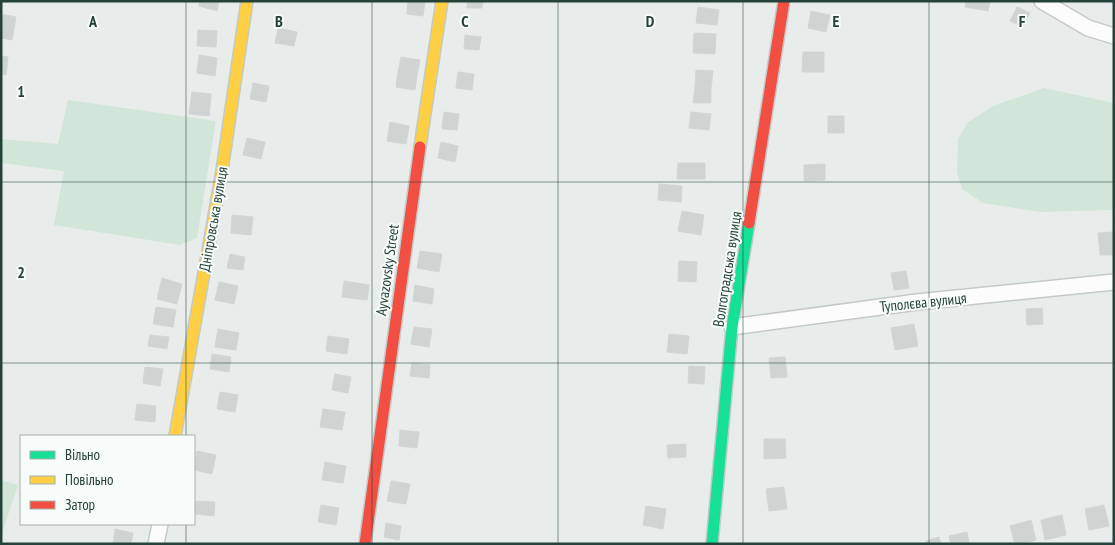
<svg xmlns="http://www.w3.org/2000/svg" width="1115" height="545" viewBox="0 0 1115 545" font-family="'PT Sans Narrow',sans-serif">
<rect width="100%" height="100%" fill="#e8edeb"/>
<g fill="#d1e6d8">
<path d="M 1044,88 L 1114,103 L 1114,210 L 1040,212 L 983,203 L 962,189 L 957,172 L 958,139 L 968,122 L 993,106 Z"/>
<path d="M 68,100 L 216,121 L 197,238 L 180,245 L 54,225 L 64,171 L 1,163 L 1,139 L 58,144 Z"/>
<path d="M 1,480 L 18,485 L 1,536 Z"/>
</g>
<g fill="#cfd4d2" stroke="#d1d6d4">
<path d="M 200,1 L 219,1 L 217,11 L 199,6 Z"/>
<path d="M 408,1 L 425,1 L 423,16 L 407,14 Z"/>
<path d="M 467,1 L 483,1 L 482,8 L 467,8 Z"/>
<path d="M 966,1 L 990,1 L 988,11 L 965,7 Z"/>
<path d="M 698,7 L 719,10 L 717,25 L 696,23 Z"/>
<path d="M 1017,7 L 1030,13 L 1023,27 L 1010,21 Z"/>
<path d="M 811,11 L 830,15 L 826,32 L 808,28 Z"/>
<path d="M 1,14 L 16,17 L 12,40 L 1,38 Z"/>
<path d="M 278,28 L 297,32 L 294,46 L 275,43 Z"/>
<path d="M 198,30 L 217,31 L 216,47 L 197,46 Z"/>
<path d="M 694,33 L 716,34 L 715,54 L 693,53 Z"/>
<path d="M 465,35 L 481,37 L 479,50 L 464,49 Z"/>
<path d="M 803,52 L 824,52 L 824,72 L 802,72 Z"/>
<path d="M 199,55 L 217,58 L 215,76 L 197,73 Z"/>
<path d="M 1,56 L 8,57 L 6,75 L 1,74 Z"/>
<path d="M 401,57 L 420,60 L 417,75 L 398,72 Z"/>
<path d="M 696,70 L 713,71 L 711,88 L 695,87 Z"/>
<path d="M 398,72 L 417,75 L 415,90 L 396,87 Z"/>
<path d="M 458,72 L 474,74 L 472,90 L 456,88 Z"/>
<path d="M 253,83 L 269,86 L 266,102 L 250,99 Z"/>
<path d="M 695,87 L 711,88 L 711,103 L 693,103 Z"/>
<path d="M 192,92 L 211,94 L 209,116 L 189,114 Z"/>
<path d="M 444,112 L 459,114 L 457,130 L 442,129 Z"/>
<path d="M 691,112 L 711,114 L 709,130 L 689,128 Z"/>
<rect x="828" y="116" width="16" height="17"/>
<path d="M 390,122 L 409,126 L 406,144 L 387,141 Z"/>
<path d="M 247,138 L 265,142 L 261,159 L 243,155 Z"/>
<path d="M 441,142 L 458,146 L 455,162 L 438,158 Z"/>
<path d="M 678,163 L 705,163 L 705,179 L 677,179 Z"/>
<path d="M 825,164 L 825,180 L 804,181 L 804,165 Z"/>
<path d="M 659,184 L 682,186 L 681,202 L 658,200 Z"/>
<path d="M 682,211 L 704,215 L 701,235 L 678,231 Z"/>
<path d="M 232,215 L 253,217 L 251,235 L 231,233 Z"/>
<path d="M 1114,232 L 1114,255 L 1100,255 L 1098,233 Z"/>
<path d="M 420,251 L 442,254 L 439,272 L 417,268 Z"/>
<path d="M 230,254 L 245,257 L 243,270 L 227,268 Z"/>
<path d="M 679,261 L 697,262 L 696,282 L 678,281 Z"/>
<path d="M 906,271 L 909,288 L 894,290 L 891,273 Z"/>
<path d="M 162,278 L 182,284 L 177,304 L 157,299 Z"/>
<path d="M 344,281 L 369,285 L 367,300 L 342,297 Z"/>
<path d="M 219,282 L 238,286 L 234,304 L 215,300 Z"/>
<path d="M 415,285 L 434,289 L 432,304 L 413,301 Z"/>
<path d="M 156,307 L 176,310 L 173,327 L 153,324 Z"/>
<path d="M 1042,308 L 1043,324 L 1027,325 L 1026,309 Z"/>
<path d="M 914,324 L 918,346 L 895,350 L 891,328 Z"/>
<path d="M 414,327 L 432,329 L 429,347 L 411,344 Z"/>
<path d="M 218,329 L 239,333 L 236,350 L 215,347 Z"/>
<path d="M 669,334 L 689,336 L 687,354 L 667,352 Z"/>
<path d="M 150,335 L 169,337 L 167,349 L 148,346 Z"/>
<path d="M 328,336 L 349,339 L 347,354 L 326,351 Z"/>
<path d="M 212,354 L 231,357 L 229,372 L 210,369 Z"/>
<path d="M 785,357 L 787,377 L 771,378 L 769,358 Z"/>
<path d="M 412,363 L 430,365 L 429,378 L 410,376 Z"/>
<path d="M 689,366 L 705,367 L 704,384 L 688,383 Z"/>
<path d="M 145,367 L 163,369 L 160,386 L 143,383 Z"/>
<path d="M 335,374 L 351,377 L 348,393 L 332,390 Z"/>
<path d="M 220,392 L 238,395 L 235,412 L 217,409 Z"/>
<path d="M 137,404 L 156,406 L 155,422 L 135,420 Z"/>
<path d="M 323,409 L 345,412 L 342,430 L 320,427 Z"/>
<path d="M 400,430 L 419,432 L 417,448 L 399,446 Z"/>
<path d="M 764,439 L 785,439 L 786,458 L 764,459 Z"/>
<path d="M 686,444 L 686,457 L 668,458 L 667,445 Z"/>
<path d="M 197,451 L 216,455 L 212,474 L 194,470 Z"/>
<path d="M 325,462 L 346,466 L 343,483 L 322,480 Z"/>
<path d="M 391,481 L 410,484 L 406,504 L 387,501 Z"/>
<path d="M 784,487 L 787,509 L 769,511 L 766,489 Z"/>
<path d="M 196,501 L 215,502 L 214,516 L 195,514 Z"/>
<path d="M 321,505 L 339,508 L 336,525 L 318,522 Z"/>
<path d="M 1104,505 L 1109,526 L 1089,530 L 1085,509 Z"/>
<path d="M 646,506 L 666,509 L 663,529 L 643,525 Z"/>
<path d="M 1062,515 L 1066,535 L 1045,540 L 1041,520 Z"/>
<path d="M 1031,520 L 1036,540 L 1022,544 L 1015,544 L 1010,526 Z"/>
<path d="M 386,523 L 401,526 L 399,540 L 384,537 Z"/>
<path d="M 115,529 L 133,533 L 131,544 L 113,544 Z"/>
<path d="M 967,532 L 969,544 L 951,544 L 949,536 Z"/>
<path d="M 939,537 L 941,544 L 926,544 L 926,541 Z"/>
</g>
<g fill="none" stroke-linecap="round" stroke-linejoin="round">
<g stroke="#c5cac8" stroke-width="18">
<g id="street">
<path d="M 1042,1 L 1088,28 L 1114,36"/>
<path d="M 732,327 L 917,302 L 1114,282"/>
<path d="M 156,544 L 160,524"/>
</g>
</g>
<g stroke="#c3cbc8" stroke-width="14">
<path id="fast" d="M 712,544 L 732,327 L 749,223"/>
</g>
<g stroke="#c3cbc8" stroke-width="14">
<g id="slow">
<path d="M 420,147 L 442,1"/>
<path d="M 175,436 L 221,177 L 247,1"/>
</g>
</g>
<g stroke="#c3cbc8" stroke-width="14">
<g id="jam">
<path d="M 749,223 L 784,1"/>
<path d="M 365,544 L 420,147"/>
</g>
</g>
<use href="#street" stroke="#fcfcfc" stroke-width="15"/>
<use href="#fast" stroke="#16e098" stroke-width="11"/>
<use href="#slow" stroke="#ffcf43" stroke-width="11"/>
<use href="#jam" stroke="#f24e42" stroke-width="11"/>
</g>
<path fill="none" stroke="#24423a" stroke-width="1" stroke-opacity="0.55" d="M 186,1 L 186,436M 372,1 L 372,544M 558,1 L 558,544M 743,1 L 743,544M 929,1 L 929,544M 1,182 L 1114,182M 1,363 L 1114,363M 186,524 L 186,544"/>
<g text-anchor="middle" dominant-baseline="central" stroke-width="4" stroke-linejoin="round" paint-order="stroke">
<g font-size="15" fill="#24423a" stroke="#f7fbf9">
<text transform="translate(213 219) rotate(-80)">Дніпровська вулиця</text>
<text transform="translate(727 269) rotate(-81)">Волгоградська вулиця</text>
<text transform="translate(387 270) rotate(-82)">Ayvazovsky Street</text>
<text transform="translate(923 302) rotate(-6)">Туполєва вулиця</text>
</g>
</g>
<g font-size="16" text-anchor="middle" font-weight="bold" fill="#24423a" stroke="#f7fbf9" stroke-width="4" stroke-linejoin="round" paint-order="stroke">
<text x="93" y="27">A</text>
<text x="279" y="27">B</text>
<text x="465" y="27">C</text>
<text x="650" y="27">D</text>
<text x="836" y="27">E</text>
<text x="1022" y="27">F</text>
<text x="21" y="97">1</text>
<text x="21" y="278">2</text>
</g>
<rect width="1115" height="545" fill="none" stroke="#24423a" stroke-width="5"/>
<rect x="20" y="435" width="175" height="90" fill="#f7fbf9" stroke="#a3b1ad"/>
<rect x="30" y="451" width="25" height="8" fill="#16e098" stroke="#a3b1ad"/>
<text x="65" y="460" font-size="15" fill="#24423a">Вільно</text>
<rect x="30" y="476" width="25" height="8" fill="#ffcf43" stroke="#a3b1ad"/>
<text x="65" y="485" font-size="15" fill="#24423a">Повільно</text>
<rect x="30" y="501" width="25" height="8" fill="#f24e42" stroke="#a3b1ad"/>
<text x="65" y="510" font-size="15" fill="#24423a">Затор</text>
</svg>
